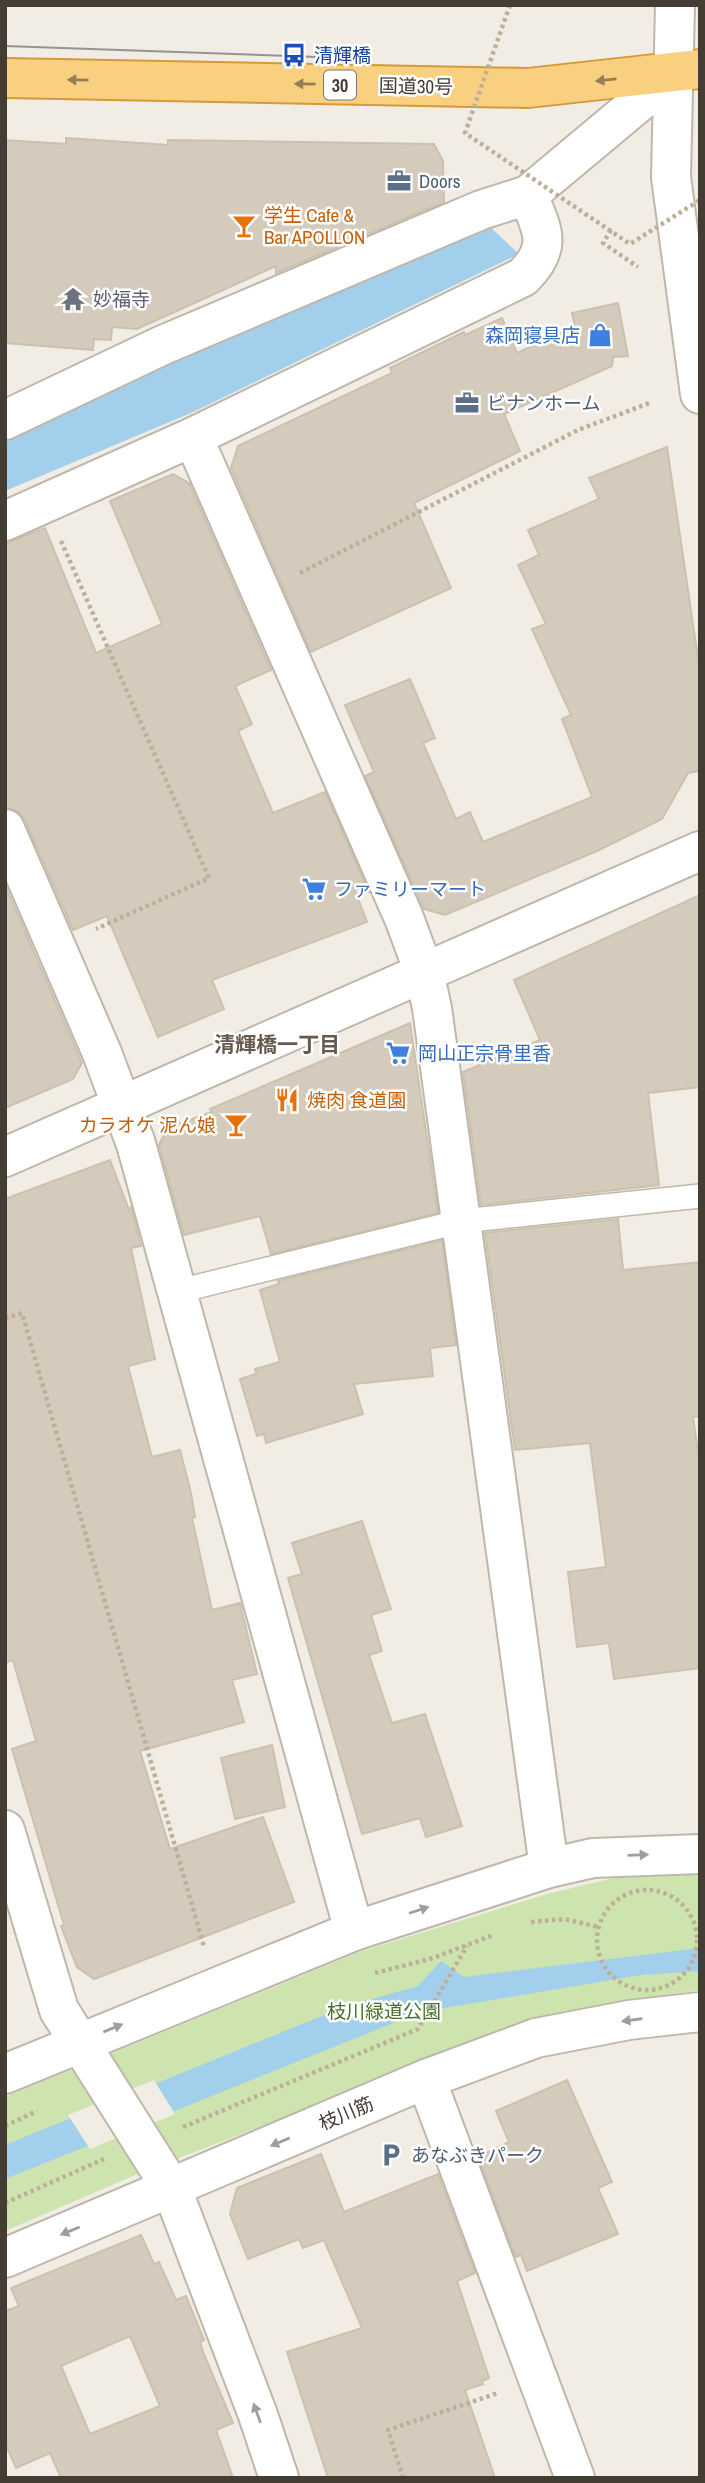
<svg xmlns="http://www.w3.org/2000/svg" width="705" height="2483" viewBox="0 0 705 2483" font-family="'Archivo Narrow','Noto Sans JP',sans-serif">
<rect width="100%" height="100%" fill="#f1ede4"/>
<path fill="#cde4ae" d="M 683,1874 L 700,1876 L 700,1990 L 631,2001 L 399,2073 L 133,2176 L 5,2231 L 5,2097 L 362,1951 L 547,1894 L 618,1877 Z"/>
<g fill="#a2cfec">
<path d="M 490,227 L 519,254 L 191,413 L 5,491 L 5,442 L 169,362 Z"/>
<path d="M 700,1948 L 700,1971 L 641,1975 L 421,2012 L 5,2179 L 5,2145 L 344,2007 L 418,1986 L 441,1961 L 464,1977 Z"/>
</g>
<path fill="#f1ede4" d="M 154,2080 L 175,2114 L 90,2149 L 68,2115 Z"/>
<g fill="#d5cbbd" stroke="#ccc0ae" stroke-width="2" fill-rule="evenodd">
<path d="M 66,138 L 168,145 L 168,140 L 434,144 L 443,161 L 444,202 L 276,273 L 276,266 L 137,329 L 112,327 L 111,340 L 94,339 L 93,350 L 5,343 L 5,140 L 66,144 Z"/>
<path d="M 618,303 L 628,356 L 613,357 L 612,366 L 504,414 L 520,451 L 414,503 L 451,588 L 311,652 L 231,468 L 238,446 L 392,373 L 390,368 L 464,332 L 465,335 L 502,318 L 517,353 L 575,327 L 572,313 Z"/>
<path d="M 667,447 L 700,672 L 700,771 L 688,773 L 662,819 L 597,851 L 445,915 L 424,909 L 365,776 L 374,772 L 345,705 L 410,679 L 435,738 L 423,743 L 456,819 L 470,812 L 483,842 L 592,797 L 562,719 L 571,715 L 532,629 L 546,624 L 518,565 L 539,555 L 528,530 L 599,499 L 589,478 Z"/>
<path d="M 173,474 L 189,483 L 271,670 L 235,686 L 252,724 L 238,731 L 273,813 L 325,792 L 369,892 L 354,888 L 367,922 L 212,980 L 224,1009 L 158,1037 L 107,916 L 73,930 L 25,820 L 17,811 L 5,808 L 5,544 L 45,528 L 96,653 L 162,624 L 110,501 Z"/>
<path d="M 5,885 L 82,1063 L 73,1079 L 5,1108 Z"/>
<path d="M 700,895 L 700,1087 L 648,1093 L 659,1185 L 481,1205 L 463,1072 L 540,1040 L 514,980 Z"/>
<path d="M 410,1023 L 438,1213 L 271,1254 L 260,1216 L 184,1235 L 159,1145 L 167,1128 L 212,1112 L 210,1109 Z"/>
<path d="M 110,1160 L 129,1210 L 131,1207 L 141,1246 L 131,1248 L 155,1359 L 128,1366 L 152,1457 L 180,1450 L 191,1493 L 195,1517 L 192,1518 L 212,1610 L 240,1603 L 257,1674 L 232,1680 L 244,1722 L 140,1751 L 170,1849 L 263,1817 L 294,1902 L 94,1979 L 77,1967 L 61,1926 L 64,1925 L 12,1749 L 36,1741 L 13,1660 L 5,1663 L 5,1199 Z"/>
<path d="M 618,1219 L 623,1270 L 700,1262 L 700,1416 L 693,1417 L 700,1467 L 700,1668 L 614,1679 L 609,1643 L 577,1647 L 568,1572 L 606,1567 L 590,1443 L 515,1450 L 485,1233 Z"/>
<path d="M 442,1240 L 456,1345 L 430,1348 L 433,1376 L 354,1384 L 363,1414 L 266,1443 L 264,1434 L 257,1436 L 240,1379 L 256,1374 L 255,1369 L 280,1362 L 260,1290 L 279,1284 L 278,1281 Z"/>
<path d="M 362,1521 L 391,1609 L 371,1615 L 382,1651 L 369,1655 L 392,1723 L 425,1714 L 462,1826 L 426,1837 L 420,1818 L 362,1834 L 288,1578 L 302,1574 L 292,1543 Z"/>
<path d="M 272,1745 L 285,1807 L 235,1819 L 221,1758 Z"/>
<path d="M 567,2080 L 612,2182 L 598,2188 L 618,2234 L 527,2271 L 521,2255 L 516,2257 L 478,2157 L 509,2142 L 496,2111 Z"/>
<path d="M 321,2154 L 344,2212 L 438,2174 L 475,2273 L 457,2281 L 489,2378 L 482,2381 L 483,2384 L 465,2390 L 495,2478 L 328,2478 L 287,2352 L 362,2328 L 324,2240 L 303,2248 L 299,2239 L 248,2259 L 230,2214 L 237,2188 Z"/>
<path d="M 141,2235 L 154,2264 L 159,2262 L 176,2300 L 186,2296 L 204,2340 L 200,2342 L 203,2352 L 233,2423 L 216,2430 L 233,2478 L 61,2478 L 50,2453 L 16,2468 L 5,2443 L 5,2311 L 19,2306 L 11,2288 ZM 130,2336 L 160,2406 L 90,2434 L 61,2366 Z"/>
</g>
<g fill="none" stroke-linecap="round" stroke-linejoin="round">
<g stroke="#bfb7aa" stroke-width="26">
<path id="service" d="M 179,1291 L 462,1221 L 700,1196"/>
</g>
<g stroke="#bfb7aa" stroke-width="42">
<g id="minor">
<path d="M 5,420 L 163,345 L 481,210 L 528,195"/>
<path d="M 193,437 L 404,918 L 424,972 L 432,1008 L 549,1868"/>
<path d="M 5,521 L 193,437 L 523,277 C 554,246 542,230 528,195 L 674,73"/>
<path d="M 5,829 L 102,1053 L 136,1144 L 354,1931"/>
<path d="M 5,1830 L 59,2010 L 172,2189 L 258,2415 L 279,2478"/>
<path d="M 5,2074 L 354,1931 L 549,1868 L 593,1858 L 700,1854"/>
<path d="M 426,2079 L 575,2478"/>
<path d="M 5,2258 L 426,2079 L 536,2038 L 629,2020 L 700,2012"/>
</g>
</g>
<g stroke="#bfb7aa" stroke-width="42">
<g id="tertiary">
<path d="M 675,5 L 671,177 L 700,394"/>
<path d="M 5,1157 L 700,851"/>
</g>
</g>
<g stroke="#d5993a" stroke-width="42">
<path id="trunk" d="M 5,78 L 528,88 L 700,69"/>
</g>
<g stroke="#bdb099" stroke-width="4.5" stroke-dasharray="3.5 3.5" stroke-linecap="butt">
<path d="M 611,230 L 603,243 L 638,267"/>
<path d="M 61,541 L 209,878 L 96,929"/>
<path d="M 300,573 L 578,430 L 652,402"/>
<path d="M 5,1318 L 22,1313 L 204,1947"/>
<circle cx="647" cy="1940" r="50"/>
<path d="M 531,1922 L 564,1919 L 599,1927"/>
<path d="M 375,1973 L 433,1958 L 493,1935"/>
<path d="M 5,2126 L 37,2111"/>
<path d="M 183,2127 L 418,2029 L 467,1946"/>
<path d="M 5,2203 L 104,2159"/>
<path d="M 403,2478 L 388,2430 L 498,2393"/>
</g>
<use href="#service" stroke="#fff" stroke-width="23"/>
<use href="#minor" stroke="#fff" stroke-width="38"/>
<use href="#tertiary" stroke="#fff" stroke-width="38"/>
<use href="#trunk" stroke="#f8d080" stroke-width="38"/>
<path stroke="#949494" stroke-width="2" d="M 5,46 L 345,58"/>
<path stroke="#bdb099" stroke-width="4.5" stroke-dasharray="3.5 3.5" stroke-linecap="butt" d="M 510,5 L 465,133 L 630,244 L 700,200"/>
</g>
<defs><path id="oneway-solid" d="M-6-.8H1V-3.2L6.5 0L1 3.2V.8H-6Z" transform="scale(1.75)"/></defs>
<g fill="#947f56">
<use href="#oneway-solid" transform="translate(78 80) rotate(-179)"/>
<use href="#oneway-solid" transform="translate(606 80) rotate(174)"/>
<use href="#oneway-solid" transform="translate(305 84) rotate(-179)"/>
</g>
<g fill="#a19e9a">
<use href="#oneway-solid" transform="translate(638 1855) rotate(-2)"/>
<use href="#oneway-solid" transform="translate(419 1910) rotate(-18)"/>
<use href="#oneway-solid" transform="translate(632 2020) rotate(172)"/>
<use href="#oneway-solid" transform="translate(113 2028) rotate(-22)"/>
<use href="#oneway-solid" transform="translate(280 2142) rotate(157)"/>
<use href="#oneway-solid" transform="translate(70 2231) rotate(158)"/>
<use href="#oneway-solid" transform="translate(257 2413) rotate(-110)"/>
</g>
<defs>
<g id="bus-bare" transform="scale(1.89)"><path d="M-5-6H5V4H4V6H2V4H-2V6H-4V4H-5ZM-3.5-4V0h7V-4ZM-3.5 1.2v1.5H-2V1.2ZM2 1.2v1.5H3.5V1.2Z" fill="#1a4fb4" stroke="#fff" stroke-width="2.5" paint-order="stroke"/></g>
<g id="office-bare" transform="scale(1.89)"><path d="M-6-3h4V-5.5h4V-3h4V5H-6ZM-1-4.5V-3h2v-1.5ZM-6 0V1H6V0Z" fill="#5c6f8a" stroke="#fff" stroke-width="2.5" paint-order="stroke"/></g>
<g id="bar-bare" transform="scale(1.89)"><path d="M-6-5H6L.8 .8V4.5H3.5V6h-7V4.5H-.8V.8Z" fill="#e8710a" stroke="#fff" stroke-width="2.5" paint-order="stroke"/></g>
<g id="temple-bare" transform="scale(1.89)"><path d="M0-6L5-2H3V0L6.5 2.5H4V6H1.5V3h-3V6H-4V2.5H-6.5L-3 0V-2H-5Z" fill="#6b7280" stroke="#fff" stroke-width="2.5" paint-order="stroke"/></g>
<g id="shop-bare" transform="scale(1.89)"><path d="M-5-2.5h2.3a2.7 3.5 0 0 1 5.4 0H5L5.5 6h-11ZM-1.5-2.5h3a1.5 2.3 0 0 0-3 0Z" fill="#3f7fe0" stroke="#fff" stroke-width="2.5" paint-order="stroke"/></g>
<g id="supermarket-bare" transform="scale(1.89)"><path d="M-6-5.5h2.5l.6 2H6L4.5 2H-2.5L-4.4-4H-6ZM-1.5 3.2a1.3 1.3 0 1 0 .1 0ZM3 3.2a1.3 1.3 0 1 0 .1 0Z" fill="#3f7fe0" stroke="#fff" stroke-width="2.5" paint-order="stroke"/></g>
<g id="restaurant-bare" transform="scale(1.89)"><path d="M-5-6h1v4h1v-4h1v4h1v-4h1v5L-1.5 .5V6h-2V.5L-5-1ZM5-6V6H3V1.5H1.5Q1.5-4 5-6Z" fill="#e8710a" stroke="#fff" stroke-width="2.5" paint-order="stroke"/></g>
<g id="parking-bare" transform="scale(1.89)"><path d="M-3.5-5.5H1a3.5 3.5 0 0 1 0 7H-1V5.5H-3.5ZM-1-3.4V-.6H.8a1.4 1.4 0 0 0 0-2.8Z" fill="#5c6f8a" stroke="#fff" stroke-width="2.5" paint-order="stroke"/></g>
</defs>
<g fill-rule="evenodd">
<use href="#bus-bare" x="294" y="55"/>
<use href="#office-bare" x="399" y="181"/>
<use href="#bar-bare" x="244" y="226"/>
<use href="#temple-bare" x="73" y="299"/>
<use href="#shop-bare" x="600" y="335"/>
<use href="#office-bare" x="467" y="403"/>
<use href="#supermarket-bare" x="314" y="889"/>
<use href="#supermarket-bare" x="398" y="1053"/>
<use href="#restaurant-bare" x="287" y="1100"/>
<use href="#bar-bare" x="236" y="1125"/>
<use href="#parking-bare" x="391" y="2155"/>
</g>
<g text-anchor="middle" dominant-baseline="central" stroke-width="5" stroke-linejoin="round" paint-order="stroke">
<rect fill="#fff" stroke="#7b7771" stroke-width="2" x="324" y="70.5" width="32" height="29" rx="5"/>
<g font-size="18" font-weight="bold" fill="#433d34">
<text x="340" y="85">30</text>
</g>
<g font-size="19" fill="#164399" stroke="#fff" text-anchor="start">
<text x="314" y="55">清輝橋</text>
</g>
<g font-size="19" fill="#433d34" stroke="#fff">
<text transform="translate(416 86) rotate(1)">国道30号</text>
<text transform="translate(346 2113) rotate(-23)">枝川筋</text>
</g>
<g font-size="19" fill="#4e5e75" stroke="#fff" text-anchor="start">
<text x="419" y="181">Doors</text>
<text x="487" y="403">ビナンホーム</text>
<text x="411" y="2155">あなぶきパーク</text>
</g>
<g font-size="19" fill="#c56008" stroke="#fff" text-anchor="start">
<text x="264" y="215">学生 Cafe &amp;<tspan x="264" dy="22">Bar APOLLON</tspan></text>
<text x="307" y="1100">焼肉 食道園</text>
<text x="216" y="1125" text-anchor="end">カラオケ 泥ん娘</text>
</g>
<g font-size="19" fill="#5b616d" stroke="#fff" text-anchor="start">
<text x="93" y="299">妙福寺</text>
</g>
<g font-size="19" fill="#366cbe" stroke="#fff" text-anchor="start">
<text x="580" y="335" text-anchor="end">森岡寝具店</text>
<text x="334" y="889">ファミリーマート</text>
<text x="418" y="1053">岡山正宗骨里香</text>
</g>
<g font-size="19" fill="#47712b" stroke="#fff">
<text x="384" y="2011">枝川緑道公園</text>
</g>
<g font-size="21" font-weight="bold" fill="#655a4c" stroke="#fff">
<text x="277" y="1044">清輝橋一丁目</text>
</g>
</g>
<rect width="705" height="2483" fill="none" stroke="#433d34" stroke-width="14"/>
</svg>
